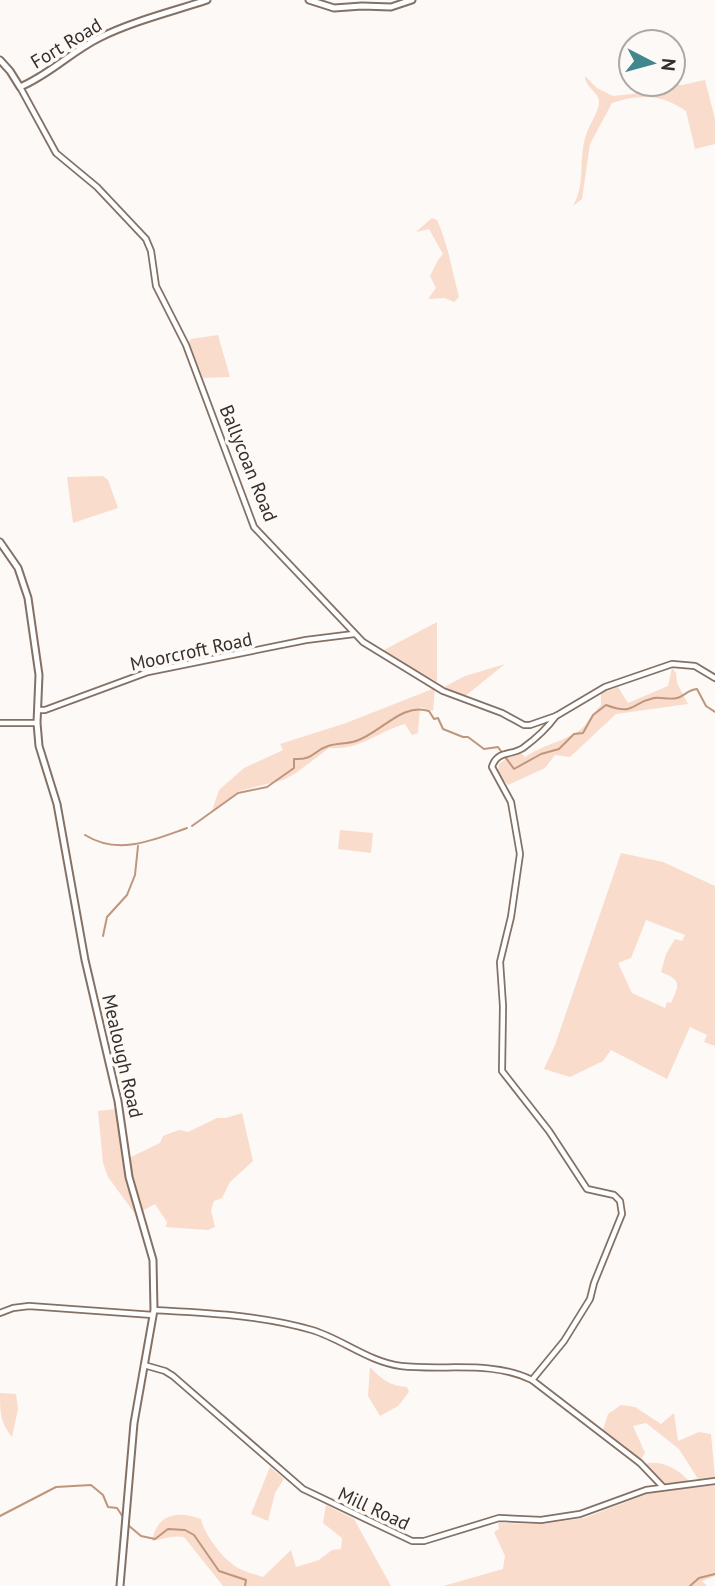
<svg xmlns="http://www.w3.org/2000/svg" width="715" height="1586" viewBox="0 0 715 1586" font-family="'PT Sans',sans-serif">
<rect width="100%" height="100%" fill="#fdf9f6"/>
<g fill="#f9dccb" fill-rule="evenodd">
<path d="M 585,76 L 597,88 L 613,96 L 652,92 L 652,84 L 682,85 L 705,80 L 715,119 L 715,144 L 695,149 L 686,111 C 662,94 639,94 612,103 L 590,144 L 582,199 L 573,206 C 586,184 578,159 586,135 C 589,125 597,115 599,104 C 601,93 585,88 585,76 Z"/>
<path d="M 432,218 L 437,220 C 448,244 452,271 459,297 L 454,302 L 445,298 L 428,299 L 436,288 L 430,276 L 438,260 L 443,254 L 429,229 L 416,232 Z"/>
<path d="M 218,335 L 230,377 L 203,378 L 189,342 L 191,339 Z"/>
<path d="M 103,476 L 108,480 L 118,508 L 73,523 L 67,477 Z"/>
<path d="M 437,622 L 437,682 L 382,651 Z"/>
<path d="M 505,664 L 464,697 L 444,687 L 465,676 Z"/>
<path d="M 672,668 L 676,673 L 677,683 L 688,704 L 616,714 L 570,757 L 555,755 L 545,768 L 508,785 L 498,773 L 499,764 L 507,758 L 521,753 L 525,757 C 542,745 563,742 580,730 C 586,726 593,713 601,705 L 601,693 L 618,687 L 628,703 L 668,686 Z"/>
<path d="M 435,688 L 433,711 L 420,707 L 418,733 L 412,735 L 405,724 C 376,732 362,750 329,748 L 296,773 L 283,780 L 239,791 L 212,811 L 219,790 L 244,768 L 283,750 L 280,744 L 346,723 Z"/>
<path d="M 340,830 L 373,833 L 371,853 L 338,849 Z"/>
<path d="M 621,853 L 663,862 L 715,886 L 715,1046 L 704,1042 L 707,1035 L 690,1027 L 667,1079 L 611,1050 L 603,1061 L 570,1077 L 544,1069 L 555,1045 ZM 646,920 L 685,935 L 682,941 L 675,939 L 666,954 L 661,972 C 681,980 680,984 671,1003 L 667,1002 L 665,1008 L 632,993 L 618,963 L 631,958 Z"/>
<path d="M 117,1109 L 129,1189 L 136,1215 L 108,1177 L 103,1163 L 98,1111 Z"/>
<path d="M 242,1113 L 253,1161 L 230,1182 L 222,1198 L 214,1201 L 211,1210 L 215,1227 L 208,1230 L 166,1227 L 167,1222 L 155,1204 L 142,1211 L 135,1192 L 129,1158 L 160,1143 L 163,1136 L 179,1130 L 188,1132 L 217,1118 L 226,1118 Z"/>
<path d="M 370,1367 C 381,1379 390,1386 407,1387 L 409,1392 L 398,1406 L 380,1416 L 368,1396 Z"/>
<path d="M 0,1393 L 16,1394 L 18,1409 L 12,1437 C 0,1423 0,1411 0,1393 Z"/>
<path d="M 621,1405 L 635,1407 L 661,1424 L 674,1413 L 678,1441 L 699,1432 L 711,1434 L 715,1478 L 698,1479 L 679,1449 L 646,1423 L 633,1426 L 645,1453 L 640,1460 L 645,1464 C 661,1459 678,1469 689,1481 L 667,1485 L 603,1430 L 608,1414 Z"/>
<path d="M 270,1467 L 284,1479 L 275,1493 L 268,1521 L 251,1514 Z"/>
<path d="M 715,1485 L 715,1576 L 702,1581 L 707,1586 L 443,1586 L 503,1569 L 505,1556 L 494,1532 L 499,1529 L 498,1523 L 542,1524 L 584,1518 L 650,1493 Z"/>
<path d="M 326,1505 L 354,1519 L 391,1586 L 223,1586 L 184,1537 C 173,1535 162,1539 152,1541 C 157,1514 177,1510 201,1519 C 205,1536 224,1561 240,1569 C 247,1573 255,1574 263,1577 L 291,1550 L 296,1567 L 319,1560 L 332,1550 L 341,1549 L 342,1538 L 323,1523 Z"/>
</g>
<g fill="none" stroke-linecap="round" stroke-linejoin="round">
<g stroke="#bf967c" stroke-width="2">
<path d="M 192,826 L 238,793 L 267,787 L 294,768 L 294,759 C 314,760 313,751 328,746 C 337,743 347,744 356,741 C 381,733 402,702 429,711 L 434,719 L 438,718 L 443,729 L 463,737 L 468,737 L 484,749 L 498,747 L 514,769 L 541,754 L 559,749 L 574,734 L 583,733 L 593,715 L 606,705 C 635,716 630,703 654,698 C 661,697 670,700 677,698 C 685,696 687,690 697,689 L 706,706 L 715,712"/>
<path d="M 85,835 C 119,856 153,840 187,828"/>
<path d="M 103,936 L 107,917 L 127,895 L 135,875 L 138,846"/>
<path d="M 0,1516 L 56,1487 L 91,1485 L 103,1495 L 108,1507 L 117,1508 L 123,1517"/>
<path d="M 128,1525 L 141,1536 L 155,1539 L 168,1529 L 185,1530 L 194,1535 L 219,1571 L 246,1580 L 245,1586"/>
<path d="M 690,1586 L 699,1578 L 715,1574"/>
</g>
<g stroke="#847165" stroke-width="8">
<g id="minor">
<path d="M 20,87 L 56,153 L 97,187 L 146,239 L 151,251 L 156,286 L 186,345 L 254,527 L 363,642 L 443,691 L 502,713 L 524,725 L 530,725 L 556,716 L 605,687 L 672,664 L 695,666 L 715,678"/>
<path d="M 38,710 L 45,710 L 148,672 L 306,640 L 354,634"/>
<path d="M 0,723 L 37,723"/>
<path d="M 154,1310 C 206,1313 262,1315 312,1330 C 342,1339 369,1362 401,1366 C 444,1371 492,1360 532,1380 L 640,1463 L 663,1487"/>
<path d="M 0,1313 L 13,1308 L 29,1306 L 153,1315"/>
<path d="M 144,1365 L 165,1371 L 173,1376 L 303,1489 L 412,1541 L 424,1541 L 499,1518 L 541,1520 L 580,1514 L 646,1490 L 715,1481"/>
<path d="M 532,1380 L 564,1341 L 590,1299 L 594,1283 L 622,1214 L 620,1201 L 614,1195 L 587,1189 L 549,1131 L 502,1071 L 503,1006 L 500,962 L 511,917 L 520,854 L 511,802 L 492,767 C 497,750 511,756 523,748 C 534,740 548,727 556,716"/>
</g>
</g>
<g stroke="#847165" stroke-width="9">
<g id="tertiary">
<path d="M 309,0 L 334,8 L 362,6 L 391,7 L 412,0"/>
<path d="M 0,60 L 10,71 L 20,87 C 49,75 71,52 99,38 C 133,21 171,12 207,0"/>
<path d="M 0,542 L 18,568 L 28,598 L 39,675 L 37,723 L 39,746 L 57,804 L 85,960 L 118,1101 L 129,1177 L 153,1260 L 154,1310 L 134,1423 L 120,1586"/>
</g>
</g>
<use href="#minor" stroke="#fff" stroke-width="4.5"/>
<use href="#tertiary" stroke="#fff" stroke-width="5"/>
</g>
<g text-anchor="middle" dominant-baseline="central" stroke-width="7" stroke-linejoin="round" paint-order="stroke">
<g font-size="19" fill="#362e29" stroke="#fdf9f6">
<text transform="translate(66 43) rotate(-31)">Fort Road</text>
<text transform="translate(249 463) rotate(68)">Ballycoan Road</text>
<text transform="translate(191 651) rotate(-12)">Moorcroft Road</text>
<text transform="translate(123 1056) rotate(77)">Mealough Road</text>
<text transform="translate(374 1508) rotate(25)">Mill Road</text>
</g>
</g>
<g transform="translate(652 63) rotate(96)"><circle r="33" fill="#fdf9f6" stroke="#ada8a4" stroke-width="2"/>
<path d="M0-5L12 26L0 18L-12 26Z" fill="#40888e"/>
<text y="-10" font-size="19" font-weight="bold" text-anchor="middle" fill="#362e29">N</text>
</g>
</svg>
